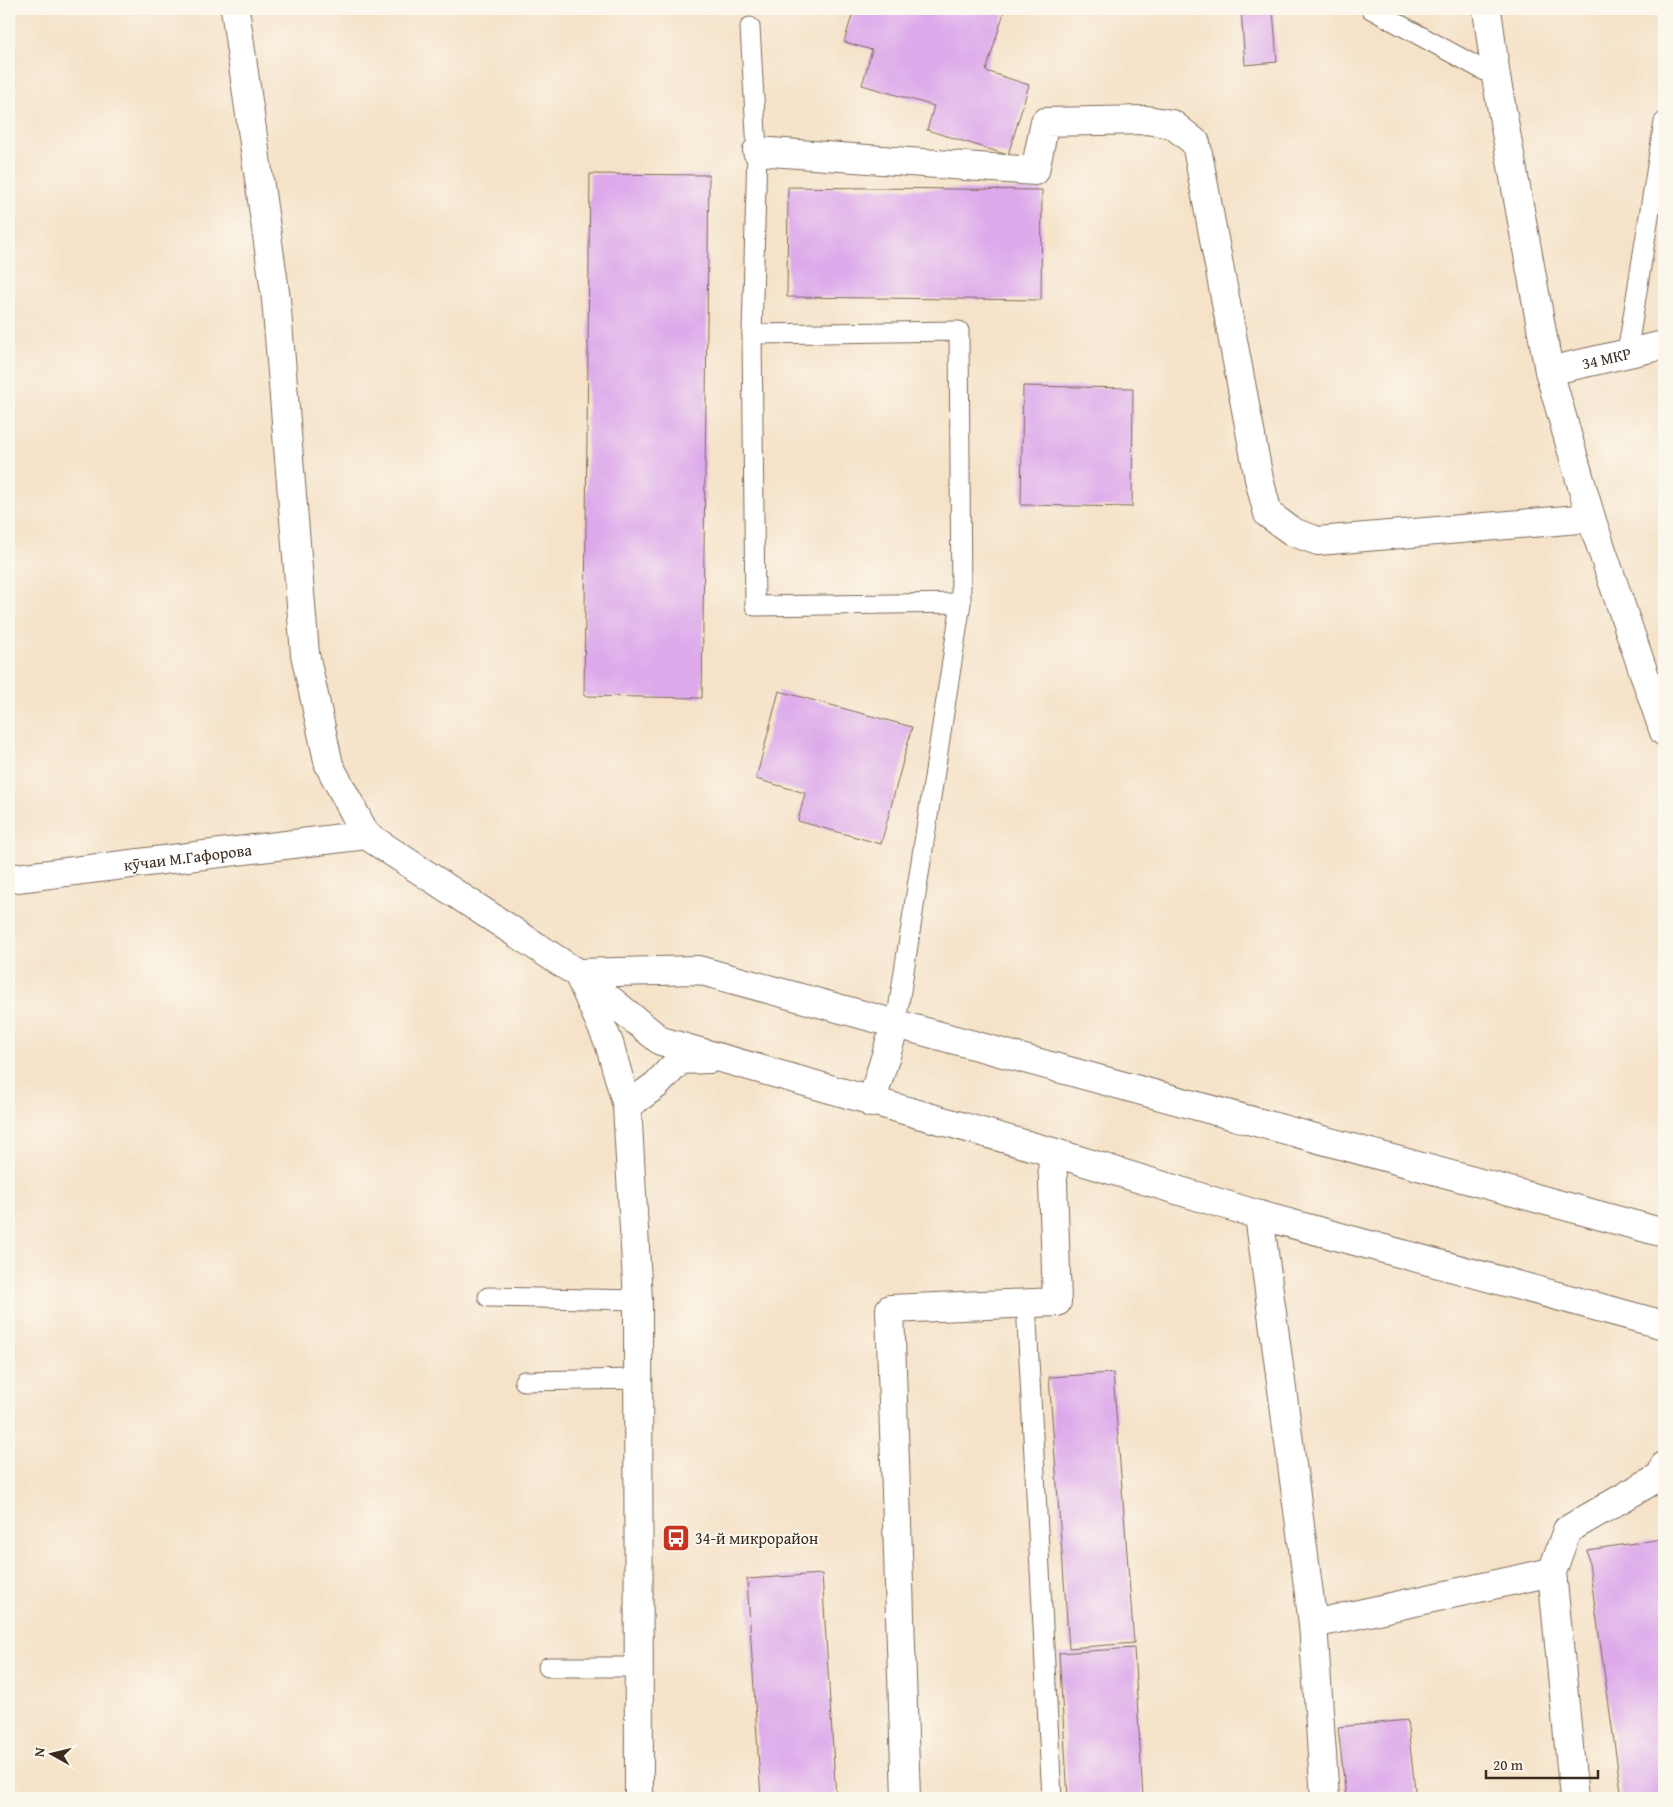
<svg xmlns="http://www.w3.org/2000/svg" width="1673" height="1807" viewBox="0 0 1673 1807" font-family="'Gentium Book Plus',serif">
<rect width="100%" height="100%" fill="#fbf7ec"/>
<filter id="ink" filterUnits="userSpaceOnUse"><feTurbulence type="fractalNoise" baseFrequency=".02" numOctaves="2"/><feDisplacementMap in="SourceGraphic" scale="10" xChannelSelector="R" yChannelSelector="G"/><feConvolveMatrix kernelMatrix="1 2 1 2 8 2 1 2 1" color-interpolation-filters="sRGB"/></filter>
<filter id="wash" filterUnits="userSpaceOnUse"><feTurbulence type="fractalNoise" baseFrequency=".0096" numOctaves="4" result="noise"/><feDisplacementMap in="SourceGraphic" scale="20" xChannelSelector="R" yChannelSelector="G"/><feGaussianBlur stdDeviation="1.12" result="paint"/><feColorMatrix in="noise" values="0 0 0 0 0 0 0 0 0 0 0 0 0 0 0 0 0 1.4 0 .05"/><feComposite in="paint" operator="in"/></filter>
<g filter="url(#wash)">
<rect width="100%" height="100%" fill="#f5e2c8"/>
<g id="blocks">
<g fill="#dda9eb">
<path d="M 854,9 L 1005,9 L 986,71 L 1029,85 L 1008,155 L 927,130 L 934,106 L 862,85 L 872,50 L 844,42 Z"/>
<path d="M 1241,9 L 1273,9 L 1277,62 L 1245,65 Z"/>
<path d="M 590,174 L 709,175 L 702,698 L 584,696 Z"/>
<path d="M 788,187 L 1042,190 L 1041,300 L 787,297 Z"/>
<path d="M 1023,386 L 1133,388 L 1132,507 L 1021,505 Z"/>
<path d="M 779,691 L 912,727 L 881,844 L 798,821 L 805,793 L 756,779 Z"/>
<path d="M 1113,1373 L 1134,1643 L 1069,1648 L 1049,1377 Z"/>
<path d="M 1662,1539 L 1664,1554 L 1664,1798 L 1622,1798 L 1587,1550 Z"/>
<path d="M 822,1574 L 836,1798 L 761,1798 L 747,1579 Z"/>
<path d="M 1134,1648 L 1143,1798 L 1068,1798 L 1059,1653 Z"/>
<path d="M 1407,1720 L 1416,1798 L 1346,1798 L 1338,1727 Z"/>
</g>
</g>
</g>
<g filter="url(#ink)">
<use href="#blocks" fill-opacity="0" stroke="#7c6a5a" stroke-width="1"/>
<g fill="none" stroke-linecap="round" stroke-linejoin="round">
<g stroke="#7c6a5a" stroke-width="21">
<g id="lane">
<path d="M 1371,9 L 1496,77"/>
<path d="M 750,27 L 757,151 L 752,334 L 755,606 L 961,603"/>
<path d="M 752,334 L 959,331 L 961,603 L 896,1023"/>
<path d="M 1627,354 L 1664,122"/>
<path d="M 488,1297 L 638,1300"/>
<path d="M 1026,1303 L 1052,1798"/>
<path d="M 524,1381 L 637,1379"/>
<path d="M 548,1667 L 638,1667"/>
</g>
</g>
<g stroke="#7c6a5a" stroke-width="30">
<g id="street">
<path d="M 1487,9 L 1496,77 L 1549,371 L 1591,518 L 1664,732"/>
<path d="M 757,151 L 1035,171 L 1045,122 L 1147,120 L 1172,124 L 1196,143 L 1259,479 L 1268,514 L 1293,532 L 1318,541 L 1591,518"/>
<path id="s1" d="M 1549,371 L 1664,345"/>
<path id="s2" d="M 9,879 L 366,835"/>
<path d="M 1259,1215 L 1313,1624 L 1325,1798"/>
<path d="M 1313,1624 L 1552,1572"/>
<path d="M 906,1798 L 890,1309 L 1057,1302 L 1052,1152"/>
<path d="M 1574,1798 L 1552,1572 L 1567,1530 L 1662,1475 L 1664,1466"/>
</g>
</g>
<g stroke="#7c6a5a" stroke-width="30">
<g id="secondary">
<path d="M 235,9 L 276,299 L 305,654 L 329,765 L 366,835 L 577,973 L 661,1041 L 1052,1152 L 1259,1215 L 1664,1325"/>
<path d="M 577,973 L 698,970 L 1664,1233"/>
<path d="M 580,978 L 609,1043 L 627,1106 L 638,1300 L 639,1798"/>
<path d="M 871,1103 L 896,1023"/>
<path d="M 627,1106 L 656,1085 L 680,1060 L 710,1059"/>
</g>
</g>
<use href="#lane" stroke="#fff" stroke-width="19"/>
<use href="#street" stroke="#fff" stroke-width="28"/>
<use href="#secondary" stroke="#fff" stroke-width="28"/>
</g>
</g>
<defs>
<g id="bus-square" transform="scale(1.4375)"><rect x="-9" y="-9" width="18" height="18" rx="4" fill="#c8321e" stroke="#fbf7ec"/><path d="M-5-6H5V4H4V6H2V4H-2V6H-4V4H-5ZM-3.5-4V0h7V-4ZM-3.5 1.2v1.5H-2V1.2ZM2 1.2v1.5H3.5V1.2Z" fill="#fff"/></g>
</defs>
<g fill-rule="evenodd">
<use href="#bus-square" x="676" y="1538"/>
</g>
<g text-anchor="middle" dominant-baseline="central" stroke-width="4" stroke-linejoin="round" paint-order="stroke">
<g font-size="16" fill="#3b2a1e" stroke="#fbf7ec">
<text stroke="none"><textPath href="#s1" startOffset="59">34 МКР</textPath></text>
<text stroke="none"><textPath href="#s2" startOffset="180">кӯчаи М.Гафорова</textPath></text>
</g>
<g font-size="16" fill="#3b2a1e" stroke="#fbf7ec" text-anchor="start">
<text x="695" y="1538">34-й микрорайон</text>
</g>
</g>
<rect width="1673" height="1807" fill="none" stroke="#fbf7ec" stroke-width="30"/>
<g transform="translate(52 1754) rotate(278)" stroke="#fbf7ec" stroke-width="4" paint-order="stroke">
<path d="M0-4L9 19L0 12L-9 19Z" fill="#3b2a1e"/>
<text y="-8" font-size="14" font-weight="bold" text-anchor="middle" fill="#3b2a1e">N</text>
</g>
<path d="M1486 1770v8h112v-8" fill="none" stroke="#3b2a1e" stroke-width="2.5"/>
<text x="1493" y="1770" font-size="15" fill="#3b2a1e" stroke="#fbf7ec" stroke-width="4" paint-order="stroke">20 m</text>
</svg>
